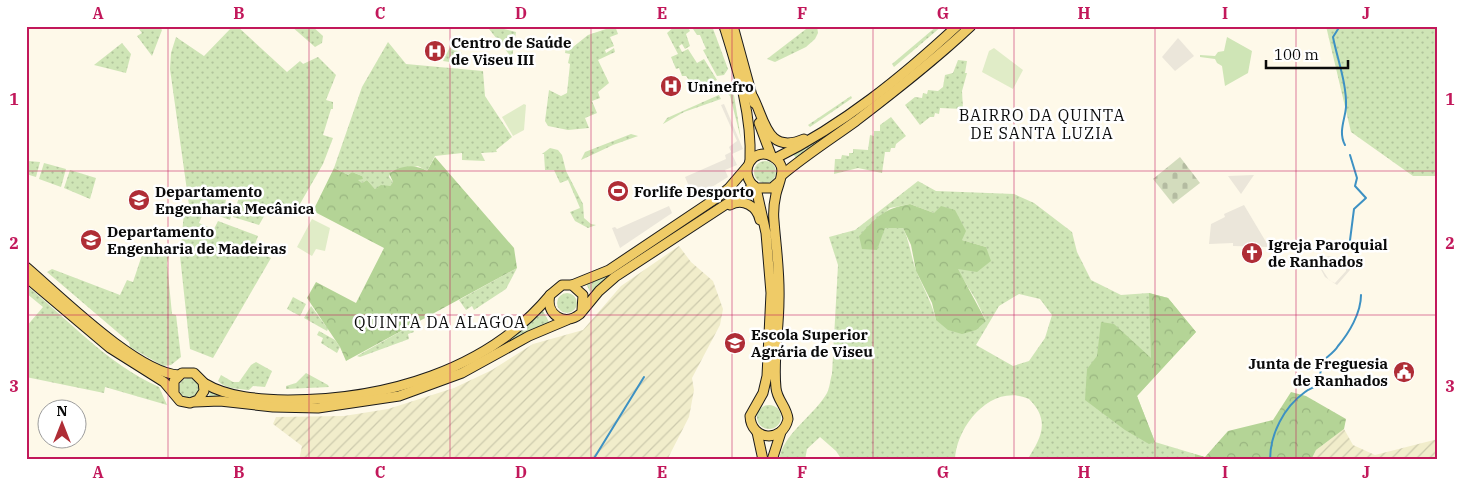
<svg xmlns="http://www.w3.org/2000/svg" width="1464" height="486" viewBox="0 0 1464 486" font-family="'IBM Plex Serif',serif">
<defs>
<pattern id="farmland-furrows" width="10" height="10" patternUnits="userSpaceOnUse" patternTransform="scale(1.25)"><rect width="10" height="10" fill="#f1edcb"/><path d="M-1 1l2-2M0 10L10 0M9 11l2-2" fill="none" stroke="#cdcaad"/></pattern>
<pattern id="grass-dots" width="8" height="8" patternUnits="userSpaceOnUse" patternTransform="scale(1.25)"><rect width="8" height="8" fill="#cfe5b6"/><path d="M2 2h.1M6 6h.1" fill="none" stroke="#b0c39b" stroke-width="1.8" stroke-linecap="round"/></pattern>
<pattern id="forest-crowns" width="20" height="18" patternUnits="userSpaceOnUse" patternTransform="scale(1.25)"><rect width="20" height="18" fill="#b4d496"/><path d="M2 6a3 3 0 1 1 6 0M12 15a3 3 0 1 1 6 0" fill="none" stroke="#99b580"/></pattern>
<pattern id="cemetery-stones" width="16" height="16" patternUnits="userSpaceOnUse" patternTransform="scale(1.25)"><rect width="16" height="16" fill="#d3dcbd"/><path d="M2 7V4a2 2 0 0 1 4 0v3zM10 15v-3a2 2 0 0 1 4 0v3z" fill="#b4bba1"/></pattern>
</defs>
<rect width="100%" height="100%" fill="#fef9e9"/>
<g fill="url(#farmland-furrows)">
<path d="M 679,246 L 691,262 L 713,281 L 723,309 L 720,325 L 692,378 L 694,390 L 689,417 L 667,460 L 299,460 L 302,446 L 273,424 L 276,417 L 344,416 L 388,409 L 454,388 L 492,370 L 533,344 L 583,330 L 621,286 Z"/>
<path d="M 1344,429 L 1353,445 L 1375,455 L 1438,439 L 1438,460 L 1311,460 L 1316,450 Z"/>
</g>
<g fill="url(#grass-dots)" fill-rule="evenodd">
<path d="M 141,26 L 159,26 L 162,30 L 152,56 L 137,36 L 142,33 L 138,28 Z"/>
<path d="M 233,26 L 237,26 L 287,72 L 300,61 L 303,64 L 318,57 L 336,75 L 326,100 L 333,102 L 333,109 L 331,109 L 323,135 L 333,138 L 323,164 L 297,209 L 271,204 L 259,225 L 233,217 L 239,197 L 227,195 L 225,204 L 234,207 L 230,220 L 189,205 L 170,69 L 171,53 L 176,37 L 204,56 Z"/>
<path d="M 291,26 L 312,26 L 323,36 L 322,43 L 315,47 Z"/>
<path d="M 492,26 L 504,26 L 504,29 L 516,32 L 512,58 L 489,29 Z"/>
<path d="M 615,26 L 618,34 L 610,37 L 614,46 L 605,50 L 606,53 L 614,48 L 615,52 L 598,60 L 609,83 L 598,92 L 600,98 L 592,101 L 597,113 L 585,118 L 589,128 L 568,130 L 548,126 L 545,121 L 549,90 L 561,96 L 567,93 L 570,64 L 568,63 L 570,54 L 565,53 L 566,46 L 573,47 L 588,35 Z"/>
<path d="M 675,26 L 687,26 L 690,31 L 686,34 L 690,46 L 685,49 L 682,44 L 679,46 L 682,52 L 688,49 L 697,63 L 704,59 L 717,80 L 695,89 L 686,76 L 682,76 L 679,68 L 676,69 L 671,57 L 678,54 L 667,33 Z"/>
<path d="M 691,26 L 712,26 L 728,69 L 724,75 L 717,76 L 703,50 L 706,49 L 700,35 L 697,35 Z"/>
<path d="M 810,26 L 817,26 L 818,33 L 815,39 L 806,47 L 775,62 L 767,59 Z"/>
<path d="M 937,26 L 942,26 L 894,67 L 892,64 Z"/>
<path d="M 961,26 L 965,26 L 932,56 L 861,113 L 796,158 L 793,154 L 821,138 L 930,54 Z"/>
<path d="M 1326,26 L 1438,26 L 1438,176 L 1413,176 L 1351,132 Z"/>
<path d="M 388,42 L 406,64 L 483,71 L 485,96 L 512,137 L 496,150 L 497,152 L 481,153 L 485,161 L 462,160 L 462,153 L 435,156 L 427,171 L 418,166 L 391,171 L 389,177 L 393,182 L 390,186 L 375,189 L 367,180 L 362,183 L 357,180 L 362,176 L 352,172 L 348,175 L 334,168 L 362,87 Z"/>
<path d="M 122,43 L 131,54 L 126,73 L 94,65 Z"/>
<path d="M 450,47 L 462,53 L 456,63 L 443,61 Z"/>
<path d="M 958,60 L 967,61 L 965,73 L 967,73 L 962,91 L 963,109 L 940,108 L 939,114 L 935,113 L 934,117 L 930,117 L 920,125 L 905,105 L 915,97 L 922,98 L 923,93 L 927,94 L 928,90 L 938,91 L 943,87 L 945,75 L 953,73 Z"/>
<path d="M 730,90 L 734,95 L 741,139 L 730,96 L 727,93 L 719,95 L 721,99 L 684,112 L 663,124 L 667,118 Z"/>
<path d="M 851,96 L 852,98 L 848,101 L 810,127 L 808,125 Z"/>
<path d="M 891,117 L 906,136 L 896,144 L 895,148 L 891,148 L 890,152 L 885,152 L 882,173 L 858,168 L 834,174 L 835,159 L 841,159 L 842,155 L 849,156 L 849,153 L 853,153 L 853,149 L 868,150 L 870,135 L 874,136 L 874,131 L 880,131 L 880,125 Z"/>
<path d="M 631,134 L 638,136 L 613,145 L 581,160 L 585,152 Z"/>
<path d="M 550,148 L 558,150 L 562,155 L 566,171 L 583,204 L 584,218 L 591,224 L 596,225 L 588,228 L 575,221 L 570,212 L 580,208 L 568,180 L 560,183 L 554,170 L 545,170 L 544,154 L 542,154 Z"/>
<circle cx="765" cy="172" r="11"/>
<path d="M 28,161 L 40,162 L 36,177 L 26,174 Z"/>
<path d="M 44,163 L 66,169 L 61,187 L 39,179 Z"/>
<path d="M 70,170 L 96,178 L 90,199 L 64,188 Z"/>
<path d="M 918,181 L 936,191 L 1014,194 L 1034,203 L 1072,232 L 1077,252 L 1091,280 L 1121,295 L 1149,293 L 1168,298 L 1196,332 L 1137,396 L 1155,442 L 1195,454 L 1195,460 L 1027,460 C 1041,438 1051,421 1029,399 C 992,382 956,426 955,460 L 842,460 L 836,451 L 820,437 L 807,449 L 805,460 L 779,460 C 783,433 815,415 827,393 C 830,387 830,380 832,374 L 838,265 L 829,237 L 855,230 ZM 910,204 L 934,213 L 962,240 L 986,247 L 957,269 L 976,300 L 986,321 L 936,320 C 932,303 924,289 917,273 C 911,258 910,242 903,228 L 884,228 L 859,236 L 890,208 ZM 1019,294 L 1040,299 L 1052,315 L 1045,338 L 1029,361 L 1013,366 L 976,345 L 999,306 Z"/>
<path d="M 187,210 L 202,216 L 199,223 L 208,227 L 207,232 L 212,233 L 218,221 L 258,236 L 255,244 L 271,250 L 267,256 L 271,258 L 213,358 L 190,349 L 180,256 L 184,212 Z"/>
<path d="M 688,221 L 690,223 L 590,292 L 586,283 L 600,278 Z"/>
<path d="M 145,246 L 170,253 L 167,263 L 172,314 L 176,315 L 181,357 L 171,365 L 163,366 L 130,347 L 129,342 L 47,272 L 52,269 L 120,295 L 127,280 L 133,282 Z"/>
<path d="M 517,268 L 506,289 L 474,310 L 472,306 L 466,310 L 459,300 Z"/>
<path d="M 26,285 C 70,321 106,363 159,387 L 167,405 L 105,387 L 104,393 L 26,377 L 26,327 L 43,307 L 26,293 Z"/>
<circle cx="567" cy="303" r="10"/>
<path d="M 293,297 L 306,304 L 300,316 L 287,309 Z"/>
<path d="M 311,306 L 328,329 L 327,331 L 304,318 Z"/>
<path d="M 543,311 L 549,322 L 452,374 L 407,390 L 322,404 L 255,402 L 209,396 L 210,391 L 333,402 L 477,359 L 508,340 Z"/>
<path d="M 412,325 L 414,332 L 408,334 L 409,339 L 360,357 L 357,356 Z"/>
<path d="M 319,331 L 335,340 L 340,347 L 337,353 L 321,343 L 323,338 L 317,335 Z"/>
<path d="M 256,362 L 272,371 L 265,387 L 253,386 L 249,390 C 240,389 225,389 218,381 L 221,375 L 233,382 L 239,382 L 251,365 Z"/>
<path d="M 306,373 L 328,385 L 329,387 L 286,389 L 286,386 L 296,383 Z"/>
<circle cx="189" cy="388" r="10"/>
<circle cx="769" cy="417" r="12"/>
</g>
<g fill="url(#forest-crowns)">
<path d="M 435,157 L 514,248 L 517,268 L 346,361 L 340,347 L 307,298 L 316,282 L 356,303 L 384,248 L 313,211 L 334,168 L 348,175 L 352,172 L 362,176 L 363,179 L 358,180 L 362,183 L 367,180 L 375,189 L 381,185 L 390,186 L 393,182 L 389,173 C 401,166 414,163 427,171 Z"/>
<path d="M 910,204 L 934,213 L 941,206 L 955,210 L 966,231 L 962,240 L 986,247 L 991,261 L 977,272 L 958,269 L 986,321 L 976,330 L 962,334 L 948,330 L 936,320 L 932,303 L 916,271 L 911,245 L 903,228 L 885,228 L 877,250 L 862,249 L 859,236 C 878,216 883,209 910,204 Z"/>
<path d="M 1149,293 L 1168,298 L 1196,332 L 1137,396 L 1155,442 L 1149,444 L 1125,430 L 1085,400 L 1087,369 L 1097,356 L 1101,322 L 1114,324 L 1151,358 Z"/>
<path d="M 1291,392 L 1306,396 L 1346,419 L 1344,429 L 1316,450 L 1311,460 L 1195,460 L 1195,454 L 1205,457 L 1228,431 L 1273,420 Z"/>
</g>
<path fill="url(#cemetery-stones)" d="M 1180,157 L 1200,183 L 1173,204 L 1153,179 Z"/>
<path fill="#cfe5b6" d="M 1227,37 L 1252,51 L 1248,73 L 1225,86 L 1222,66 L 1217,63 L 1215,59 L 1200,57 L 1200,55 L 1215,56 L 1218,52 L 1224,51 Z"/>
<g fill="#e0ecc7">
<path d="M 994,48 L 1023,70 L 1013,89 L 982,72 L 989,51 Z"/>
<path d="M 524,104 L 526,105 L 524,130 L 513,136 L 502,117 Z"/>
<path d="M 312,219 L 330,228 L 325,251 L 316,249 L 312,256 L 297,247 Z"/>
</g>
<g fill="#ebe6da" fill-rule="evenodd">
<path d="M 1178,38 L 1194,56 L 1175,71 L 1162,57 Z"/>
<path d="M 724,104 L 743,149 L 732,154 L 737,165 L 725,170 L 728,177 L 694,198 L 685,177 L 726,159 L 725,155 L 731,152 L 729,147 L 737,141 L 721,105 Z"/>
<path d="M 1254,175 L 1241,194 L 1228,176 Z"/>
<path d="M 1244,205 L 1269,247 L 1233,246 L 1233,243 L 1209,244 L 1211,224 L 1225,217 L 1224,214 Z"/>
<path d="M 669,206 L 672,213 L 620,248 L 612,228 L 615,227 L 617,229 Z"/>
<path d="M 1328,256 L 1349,260 L 1350,270 L 1337,285 L 1325,277 L 1319,266 L 1320,261 ZM 1323,260 L 1346,263 L 1346,271 L 1335,283 L 1329,280 L 1320,266 Z"/>
</g>
<g fill="none" stroke-linecap="round" stroke-linejoin="round">
<g stroke="#3d91c3" stroke-width="2">
<path d="M 1340,26 L 1333,37 C 1337,58 1347,84 1346,107 C 1345,120 1338,132 1345,145"/>
<path d="M 1349,248 L 1354,209 L 1366,198 L 1355,186 L 1357,178 L 1350,155"/>
<path d="M 593,460 L 644,377"/>
<path d="M 1270,460 C 1270,434 1284,407 1305,392 C 1308,389 1313,388 1316,386 C 1321,380 1321,370 1321,363 C 1326,357 1334,353 1338,346 C 1349,333 1361,313 1361,295"/>
</g>
<g stroke="#1b1b1b" stroke-width="11">
<g id="primary">
<path d="M 724,26 C 738,71 752,114 750,161"/>
<path d="M 733,26 L 754,103"/>
<path d="M 753,97 C 765,120 767,155 804,139"/>
<path d="M 759,123 L 771,155"/>
<path d="M 776,158 C 843,125 902,77 957,26"/>
<path d="M 782,175 C 806,155 831,139 856,121 C 895,91 935,60 971,26"/>
<path d="M 756,188 L 766,233 L 771,293 L 767,376 L 763,393 L 750,416 C 751,441 783,443 788,419 C 787,407 777,400 776,388 C 773,359 779,329 779,300 C 780,273 776,247 774,221 C 773,212 774,203 776,194 C 779,181 789,166 773,157 C 753,145 736,173 756,188 L 772,188 L 780,181"/>
<path d="M 730,205 C 743,198 757,206 760,220"/>
<path d="M 26,267 C 59,295 137,373 179,375"/>
<path d="M 26,277 L 110,348 L 164,382 L 180,401 L 190,403 L 198,400 L 204,391 L 203,382 L 194,373 L 182,373 L 174,381 L 174,393"/>
<path d="M 572,285 L 609,270 L 718,197 L 729,188 L 747,167"/>
<path d="M 582,310 L 583,295 L 572,285 L 562,285 L 550,295 C 545,314 564,327 580,314 L 599,291 L 615,277 L 754,186"/>
<path d="M 204,383 C 229,398 259,399 288,400 C 384,400 487,371 550,295"/>
<path d="M 195,402 L 220,401 L 273,407 L 318,408 L 399,396 L 462,373 L 529,336 L 567,320"/>
<path d="M 757,432 L 763,460"/>
<path d="M 772,460 L 781,432"/>
</g>
</g>
<use href="#primary" stroke="#efcb67" stroke-width="9"/>
</g>
<path fill="none" stroke="#c2185b" stroke-width="1" stroke-opacity="0.55" d="M 168,26 L 168,460M 309,26 L 309,460M 450,26 L 450,460M 591,26 L 591,460M 732,26 L 732,460M 873,26 L 873,460M 1014,26 L 1014,460M 1155,26 L 1155,460M 1296,26 L 1296,460M 26,171 L 1438,171M 26,315 L 1438,315"/>
<defs>
<g id="hospital-disc" transform="scale(1.125)"><circle r="9.5" fill="#af2d36" stroke="#fff"/><path d="M-5-5h3v3.5h4V-5h3V5h-3V1.5h-4V5h-3Z" fill="#fff"/></g>
<g id="stadium-disc" transform="scale(1.125)"><circle r="9.5" fill="#af2d36" stroke="#fff"/><path d="M0-5a6.5 5 0 1 0 0 10a6.5 5 0 1 0 0-10ZM-3.5-1.8h7v3.6h-7Z" fill="#fff"/></g>
<g id="university-disc" transform="scale(1.125)"><circle r="9.5" fill="#af2d36" stroke="#fff"/><path d="M0-5L7-2L0 1L-7-2ZM-4 1L0 2.5L4 1V4Q0 6-4 4Z" fill="#fff"/></g>
<g id="church-disc" transform="scale(1.125)"><circle r="9.5" fill="#af2d36" stroke="#fff"/><path d="M-1.2-6h2.4v3.5h3.3v2.4h-3.3V6h-2.4V-.1h-3.3v-2.4h3.3Z" fill="#fff"/></g>
<g id="civic-disc" transform="scale(1.125)"><circle r="9.5" fill="#af2d36" stroke="#fff"/><path d="M-.6-6.5H3V-4.5H.6V-3L4-1V1h2V6H-6V1h2V-1L-.6-3ZM-1.2 2.5V6h2.4V2.5Z" fill="#fff"/></g>
</defs>
<g fill-rule="evenodd">
<use href="#hospital-disc" x="435" y="51"/>
<use href="#hospital-disc" x="671" y="86"/>
<use href="#stadium-disc" x="618" y="191"/>
<use href="#university-disc" x="139" y="200"/>
<use href="#university-disc" x="91" y="240"/>
<use href="#church-disc" x="1252" y="253"/>
<use href="#university-disc" x="735" y="343"/>
<use href="#civic-disc" x="1404" y="372"/>
</g>
<g text-anchor="middle" dominant-baseline="central" stroke-width="5" stroke-linejoin="round" paint-order="stroke">
<g font-size="15" font-weight="bold" fill="#0a0a0a" stroke="#fff" text-anchor="start">
<text x="451" y="42">Centro de Saúde<tspan x="451" dy="17">de Viseu III</tspan></text>
<text x="687" y="86">Uninefro</text>
<text x="155" y="191">Departamento<tspan x="155" dy="17">Engenharia Mecânica</tspan></text>
<text x="634" y="191">Forlife Desporto</text>
<text x="107" y="231">Departamento<tspan x="107" dy="17">Engenharia de Madeiras</tspan></text>
<text x="1268" y="244">Igreja Paroquial<tspan x="1268" dy="17">de Ranhados</tspan></text>
<text x="751" y="334">Escola Superior<tspan x="751" dy="17">Agrária de Viseu</tspan></text>
<text x="1388" y="363" text-anchor="end">Junta de Freguesia<tspan x="1388" dy="17">de Ranhados</tspan></text>
</g>
<g font-size="16" letter-spacing="1" fill="#0a0a0a" stroke="#fff">
<text x="1042" y="115">BAIRRO DA QUINTA<tspan x="1042" dy="18">DE SANTA LUZIA</tspan></text>
<text x="440" y="322">QUINTA DA ALAGOA</text>
</g>
</g>
<rect width="1464" height="486" fill="none" stroke="#ffffff" stroke-width="55"/>
<g transform="translate(62 424)"><circle r="24" fill="#ffffff" stroke="#9d9d9d"/>
<path d="M0-4L9 19L0 12L-9 19Z" fill="#af2d36"/>
<text y="-8" font-size="14" font-weight="bold" text-anchor="middle" fill="#0a0a0a">N</text>
</g>
<path d="M1266 60v8h82v-8" fill="none" stroke="#0a0a0a" stroke-width="2.5"/>
<text x="1274" y="60" font-size="15" fill="#0a0a0a" stroke="#ffffff" stroke-width="4" paint-order="stroke">100 m</text>
<rect x="28" y="28" width="1408" height="430" fill="none" stroke="#c2185b" stroke-width="2"/>
<g font-size="16" text-anchor="middle" font-weight="bold" fill="#c2185b">
<text x="98" y="19">A</text>
<text x="239" y="19">B</text>
<text x="380" y="19">C</text>
<text x="521" y="19">D</text>
<text x="662" y="19">E</text>
<text x="802" y="19">F</text>
<text x="943" y="19">G</text>
<text x="1084" y="19">H</text>
<text x="1225" y="19">I</text>
<text x="1366" y="19">J</text>
<text x="14" y="105">1</text>
<text x="1450" y="105">1</text>
<text x="14" y="249">2</text>
<text x="1450" y="249">2</text>
<text x="14" y="392">3</text>
<text x="1450" y="392">3</text>
<text x="98" y="478">A</text>
<text x="239" y="478">B</text>
<text x="380" y="478">C</text>
<text x="521" y="478">D</text>
<text x="662" y="478">E</text>
<text x="802" y="478">F</text>
<text x="943" y="478">G</text>
<text x="1084" y="478">H</text>
<text x="1225" y="478">I</text>
<text x="1366" y="478">J</text>
</g>
</svg>
